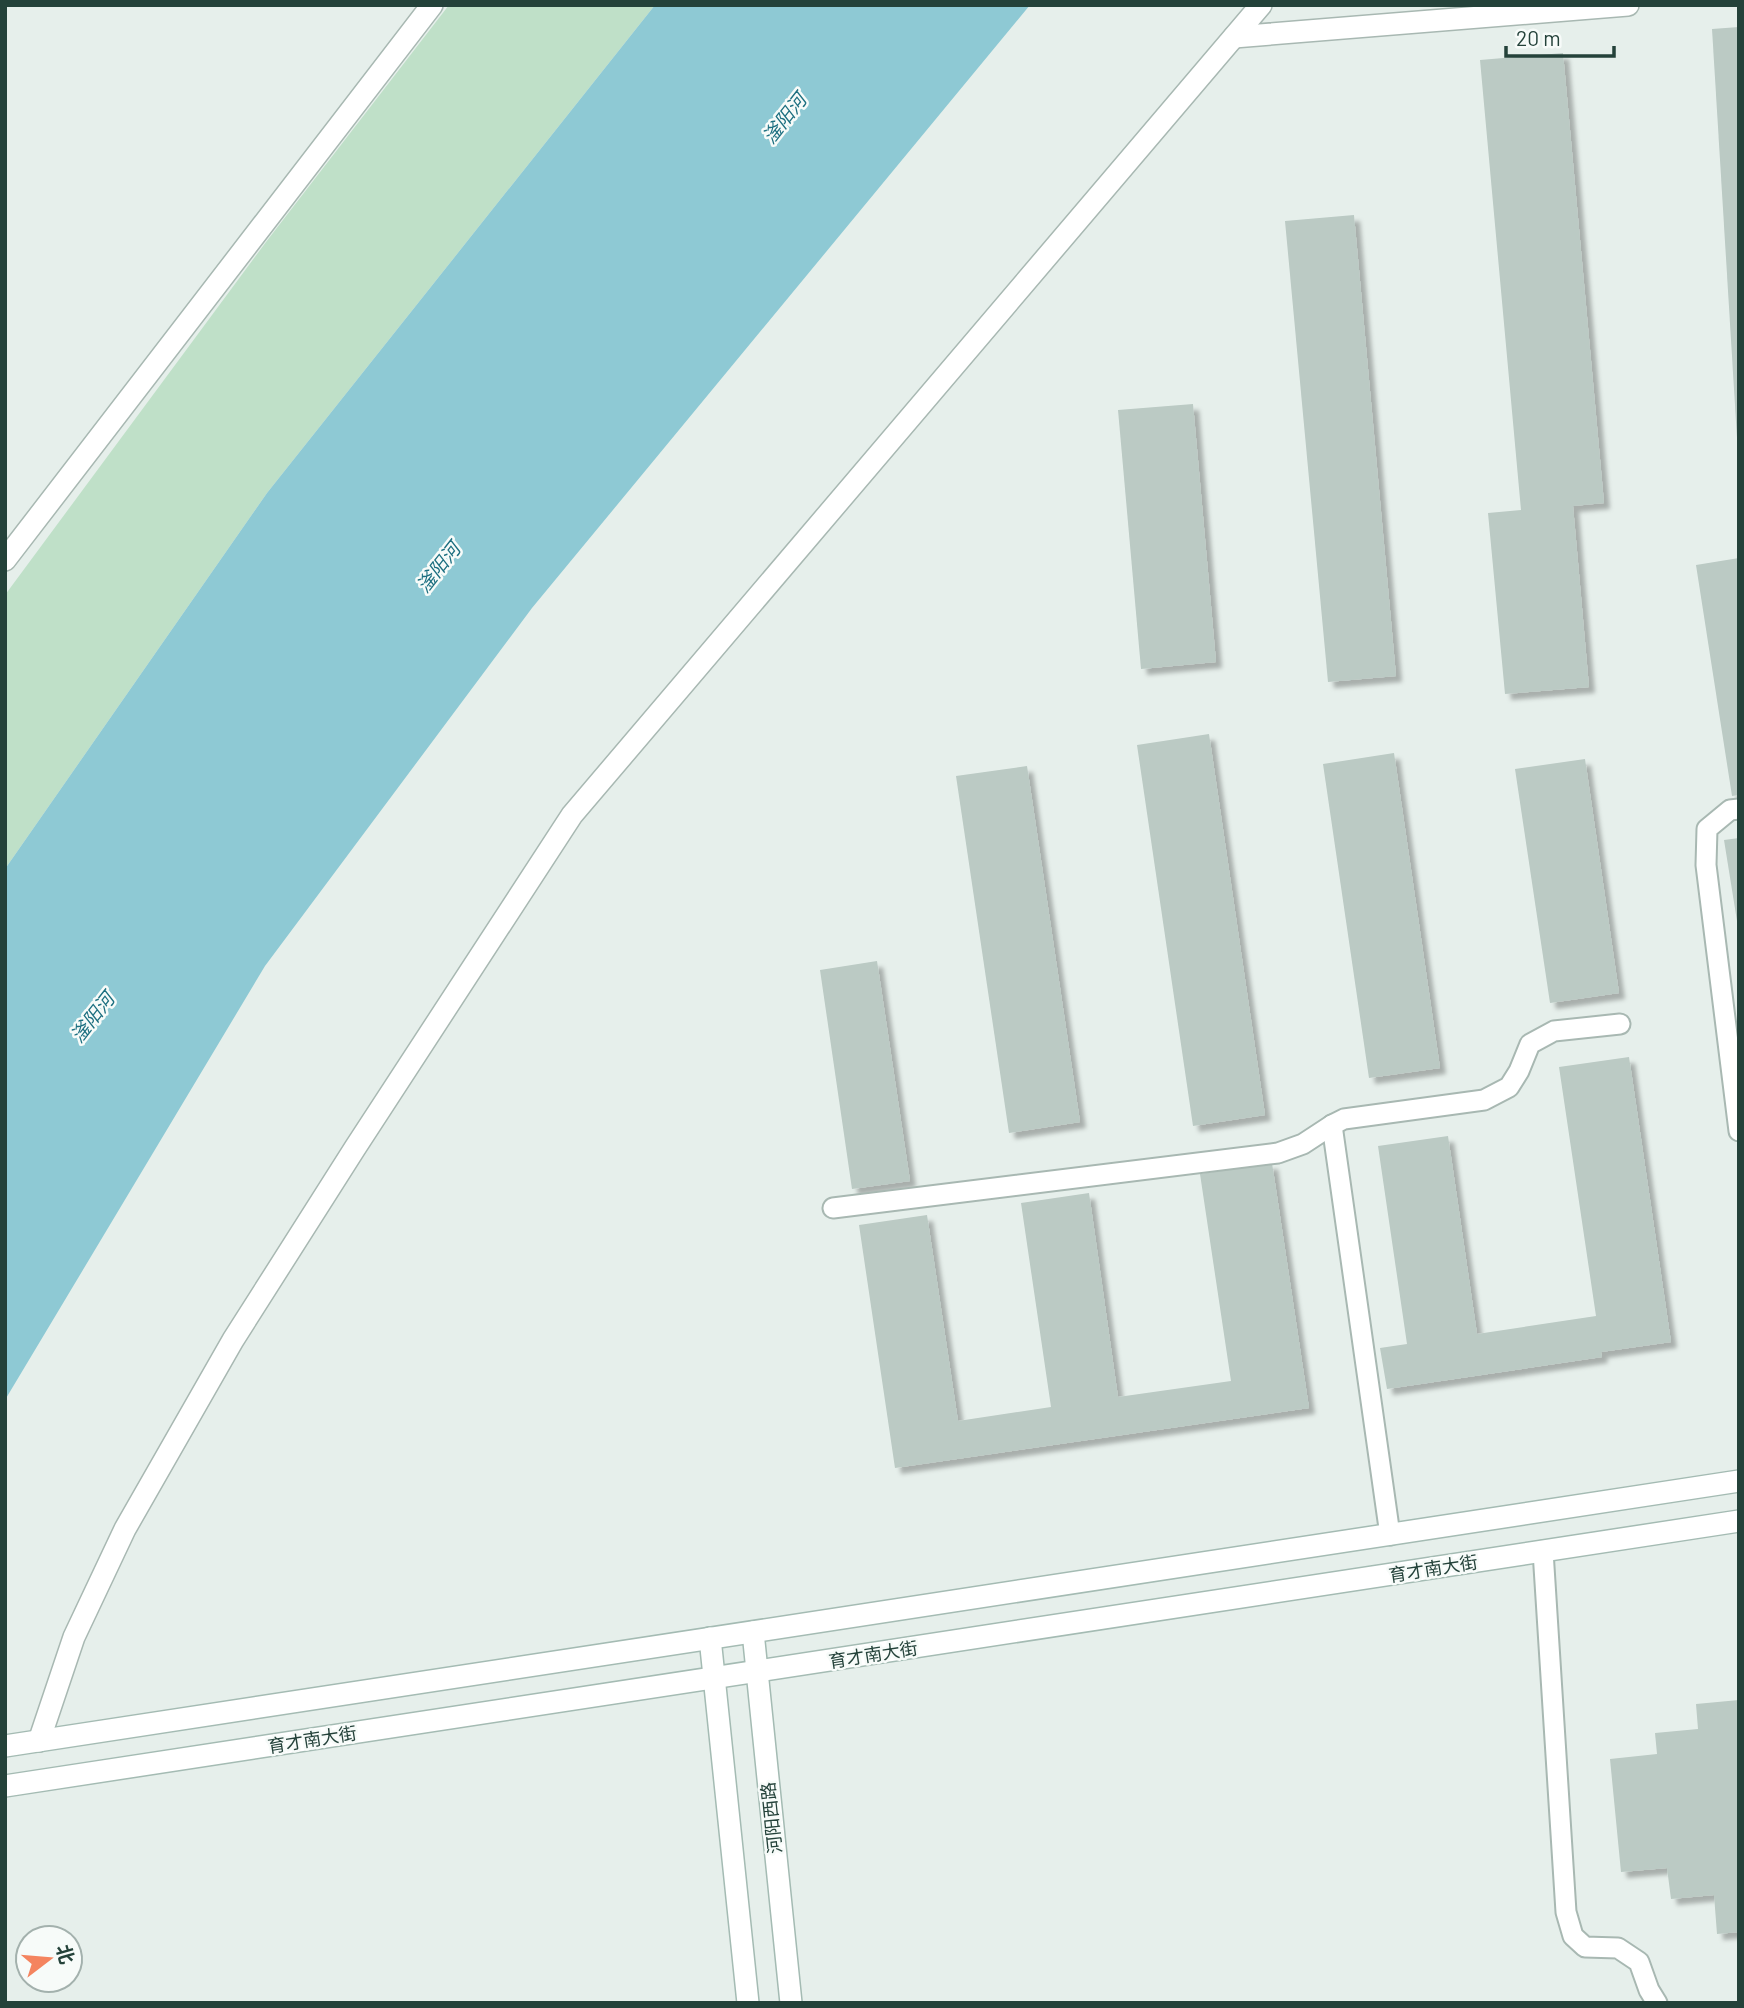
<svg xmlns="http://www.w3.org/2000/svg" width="1744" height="2008" viewBox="0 0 1744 2008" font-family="Barlow,'Noto Sans SC',sans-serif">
<defs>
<filter id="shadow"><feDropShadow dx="6" dy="6" stdDeviation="2" flood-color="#0004"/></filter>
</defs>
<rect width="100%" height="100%" fill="#e6efeb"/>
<path fill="#bfe0c8" d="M 449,5 L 655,5 L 267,493 L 5,869 L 5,595 L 266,242 Z"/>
<path fill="#8ec9d4" d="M 655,5 L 1030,5 L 532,608 L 265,966 L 5,1400 L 5,869 L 267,493 Z"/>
<g fill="#bbcac4" filter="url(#shadow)">
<path d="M 1739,27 L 1739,438 L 1737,438 L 1712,29 Z"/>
<path d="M 1563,53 L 1604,503 L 1573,506 L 1589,687 L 1505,694 L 1488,513 L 1521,510 L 1480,60 Z"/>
<path d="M 1354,215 L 1396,676 L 1328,682 L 1285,221 Z"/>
<path d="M 1193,404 L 1216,662 L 1141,669 L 1118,410 Z"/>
<path d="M 1739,558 L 1739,795 L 1732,796 L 1696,565 Z"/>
<path d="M 1209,734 L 1265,1115 L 1193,1126 L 1137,745 Z"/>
<path d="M 1394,753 L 1440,1068 L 1369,1078 L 1323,764 Z"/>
<path d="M 1585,759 L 1619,993 L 1550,1003 L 1515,769 Z"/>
<path d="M 1027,766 L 1080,1122 L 1009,1133 L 956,776 Z"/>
<path d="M 1739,838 L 1739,921 L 1737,921 L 1724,840 Z"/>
<path d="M 877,961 L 910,1181 L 852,1189 L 820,970 Z"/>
<path d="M 1629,1057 L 1671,1342 L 1601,1352 L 1602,1357 L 1387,1389 L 1380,1348 L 1407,1344 L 1378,1146 L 1448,1136 L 1477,1334 L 1596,1316 L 1559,1067 Z"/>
<path d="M 1272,1163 L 1309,1408 L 895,1468 L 859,1225 L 927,1215 L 958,1421 L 1051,1407 L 1021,1203 L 1089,1193 L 1118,1397 L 1231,1381 L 1200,1174 Z"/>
<path d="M 1739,1700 L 1739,1932 L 1717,1934 L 1714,1895 L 1671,1899 L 1667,1868 L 1621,1872 L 1610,1759 L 1657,1754 L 1655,1733 L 1698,1729 L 1696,1704 Z"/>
</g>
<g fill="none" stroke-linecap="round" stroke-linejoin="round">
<g stroke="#a8b8b2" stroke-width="23">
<g id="service">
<path d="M 1739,809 L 1730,810 L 1707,829 L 1706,865 L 1739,1131"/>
<path d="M 1332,1125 L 1390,1535"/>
<path d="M 833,1208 L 1278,1153 L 1303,1144 L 1332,1125 L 1344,1119 L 1484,1100 L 1509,1087 L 1519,1071 L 1530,1044 L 1554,1031 L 1620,1024"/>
<path d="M 1543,1551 L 1566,1912 L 1573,1936 L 1585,1947 L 1618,1948 L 1639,1962 L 1649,1990 L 1657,2003"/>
</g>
</g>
<g stroke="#a8b8b2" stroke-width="24">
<g id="minor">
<path d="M 1234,37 L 1628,5"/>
<path d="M 5,560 L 432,5"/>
<path d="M 39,1741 L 74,1637 L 125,1529 L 233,1340 L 355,1148 L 572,815 L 1261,5"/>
</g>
</g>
<g stroke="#a4bbb3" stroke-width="24">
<g id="secondary">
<path d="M 753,1632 L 791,2003"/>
<path d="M 710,1638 L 748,2003"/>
<path d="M 5,1746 L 1739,1481"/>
<path d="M 5,1786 L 1739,1521"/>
</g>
</g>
<use href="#service" stroke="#fff" stroke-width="19"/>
<use href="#minor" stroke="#fff" stroke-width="21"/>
<use href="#secondary" stroke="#fff" stroke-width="21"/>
</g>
<g text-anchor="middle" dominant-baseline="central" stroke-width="5" stroke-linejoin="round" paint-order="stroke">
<g font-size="18" fill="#24423a" stroke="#f7fbf9">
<text transform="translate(1433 1568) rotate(-9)">育才南大街</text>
<text transform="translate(873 1654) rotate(-9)">育才南大街</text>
<text transform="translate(312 1739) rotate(-9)">育才南大街</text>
<text transform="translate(771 1818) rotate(-96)">河阳西路</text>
</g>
<g font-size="19" font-style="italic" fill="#1c6f80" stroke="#f7fbf9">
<text transform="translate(784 118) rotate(-52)">滏阳河</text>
<text transform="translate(438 567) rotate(-52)">滏阳河</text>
<text transform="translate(92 1017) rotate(-52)">滏阳河</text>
</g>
</g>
<rect width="1744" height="2008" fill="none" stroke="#24423a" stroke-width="14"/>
<g transform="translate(49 1959) rotate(74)"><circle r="33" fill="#f7fbf9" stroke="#a3b1ad" stroke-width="2"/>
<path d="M0-5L12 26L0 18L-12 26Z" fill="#f4845f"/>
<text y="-10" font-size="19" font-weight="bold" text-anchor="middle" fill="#24423a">北</text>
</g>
<path d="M1506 46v10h108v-10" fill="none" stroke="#24423a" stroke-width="3.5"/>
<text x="1516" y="46" font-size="21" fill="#24423a" stroke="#f7fbf9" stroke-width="5" paint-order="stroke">20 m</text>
</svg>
